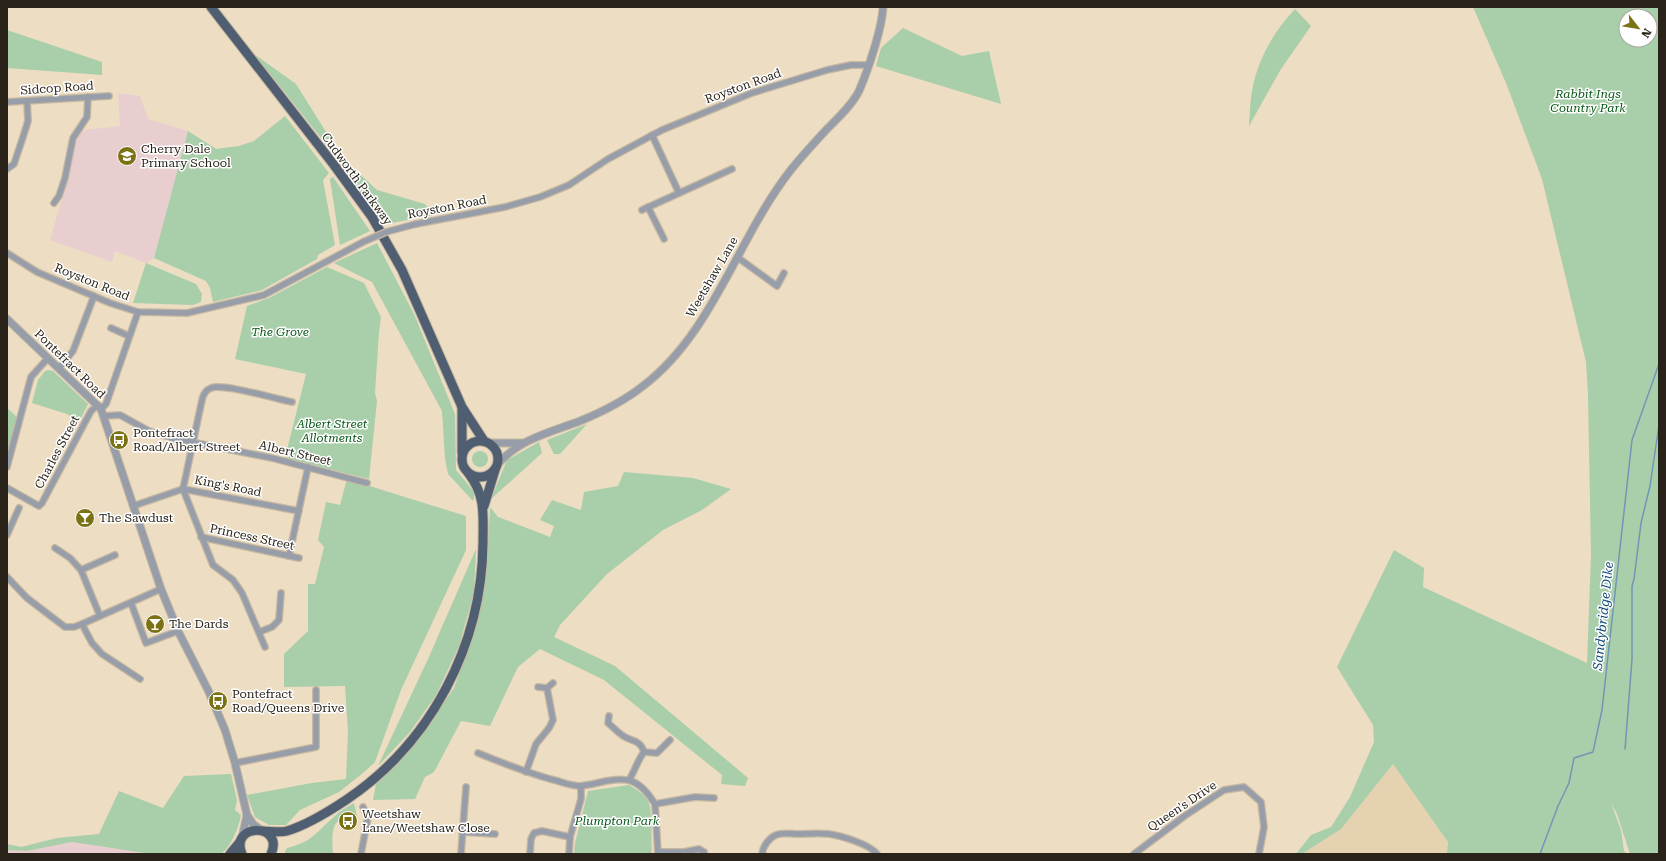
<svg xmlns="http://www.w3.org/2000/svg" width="1666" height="861" viewBox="0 0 1666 861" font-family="'Roboto Serif',serif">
<rect width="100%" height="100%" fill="#edddc3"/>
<path fill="#e5d2b0" d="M 1393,764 L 1448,842 L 1447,854 L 1302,854 L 1341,829 Z"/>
<g fill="#e9ced0">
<path d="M 118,93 L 140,96 L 148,119 L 188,131 L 154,258 L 146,263 L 115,251 L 112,262 L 50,240 L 67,182 L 78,131 L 120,126 Z"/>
<path d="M 72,842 L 151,854 L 7,854 L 7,850 L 27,851 Z"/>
</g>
<g fill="#a9ceaa" fill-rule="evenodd">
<path d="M 1473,7 L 1659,7 L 1659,854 L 1630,854 L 1617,814 L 1611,803 L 1621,830 L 1624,851 L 1627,854 L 1447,854 L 1448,842 L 1393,764 L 1341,829 L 1302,854 L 1296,854 L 1311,835 L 1331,827 L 1350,797 L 1374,742 L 1373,725 L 1337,667 L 1394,550 L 1424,568 L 1423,587 L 1587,663 L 1591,555 L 1588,395 L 1586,362 L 1542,179 L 1506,83 ZM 1626,16 L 1650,16 L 1650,40 L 1626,40 Z"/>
<path d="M 1295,9 L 1311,26 L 1281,69 L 1249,126 C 1250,113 1250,99 1253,86 C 1259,57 1275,30 1295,9 Z"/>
<path d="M 903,28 L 962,56 L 989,51 L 1001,104 L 876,66 L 881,48 Z"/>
<path d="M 7,30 L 102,62 L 102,75 L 7,68 Z"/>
<path d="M 254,54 L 296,84 L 343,159 L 377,190 L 425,204 L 433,215 L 382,225 L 346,169 Z"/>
<path d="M 285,116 L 329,173 L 323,180 L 335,245 L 318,255 L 317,259 L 262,290 L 213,302 L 210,288 L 206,281 L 154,258 L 188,131 L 216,149 L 239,146 L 254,141 Z"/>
<path d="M 333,177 L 370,231 L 340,245 L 330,179 Z"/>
<path d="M 377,243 L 414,314 L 455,414 L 456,470 L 475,493 L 473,501 L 448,474 L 445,459 L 442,411 L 372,282 L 334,263 Z"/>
<path d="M 146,263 L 196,284 L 202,294 L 201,302 L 193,305 L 133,303 Z"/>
<path d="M 327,267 L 364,283 L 381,317 L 379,332 L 375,393 L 377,401 L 369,479 L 285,458 L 306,374 L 235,359 L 247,306 L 269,298 Z"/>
<path d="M 49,370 L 53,371 L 88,404 L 79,422 L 67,414 L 32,403 L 38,380 L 45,371 Z"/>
<path d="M 7,408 L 17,417 L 7,457 Z"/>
<path d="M 587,424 L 560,454 L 554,454 L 547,440 Z"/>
<path d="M 539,442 L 542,453 L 491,499 L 507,460 Z"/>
<circle cx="480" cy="459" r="8"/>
<path d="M 624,472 L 693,478 L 731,489 L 702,510 L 663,530 L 607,574 L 560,625 L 554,637 L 615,666 L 748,778 L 745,786 L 721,784 L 722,775 L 604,680 L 540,649 L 518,667 L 490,726 L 461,721 L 434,772 L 425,777 L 415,799 L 373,800 L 376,784 L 417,741 L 454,688 L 475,629 L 487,567 L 490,507 L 498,517 L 550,537 L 554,526 L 540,520 L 552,500 L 581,510 L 584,492 L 618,486 Z"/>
<path d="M 347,479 L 466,516 L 466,550 L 401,690 L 375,762 L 363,773 L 339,792 L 300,810 L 286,825 L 269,825 L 255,817 L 247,795 L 312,783 L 346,779 L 348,732 L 345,686 L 284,687 L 284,654 L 308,631 L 308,584 L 315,584 L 324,547 L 318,540 L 326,502 L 340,505 Z"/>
<path d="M 476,549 L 474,592 L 459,646 L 436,695 L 410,732 L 378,766 L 428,659 Z"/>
<path d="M 231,774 L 237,800 L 235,810 L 241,815 C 239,827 231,847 221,854 L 151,854 L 72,842 L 27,851 L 7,850 L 7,844 L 21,847 L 57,838 L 99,834 L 119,791 L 163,808 L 184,776 Z"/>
<path d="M 629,785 C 635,789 644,793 648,801 C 653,810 651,842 652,854 L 574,854 L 575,843 L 588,791 Z"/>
<path d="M 354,803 L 357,817 C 329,814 332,834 333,854 L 284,854 L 287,848 C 313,842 317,831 336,815 C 341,810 348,807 354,803 Z"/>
</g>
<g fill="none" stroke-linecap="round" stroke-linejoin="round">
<g stroke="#7296b6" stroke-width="1.5">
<path d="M 1625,749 L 1632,659 L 1632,586 L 1634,579 L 1641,523 L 1650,486 L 1659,425"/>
<path d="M 1540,854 L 1558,806 L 1569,783 L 1574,758 L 1593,752 L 1602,710 L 1632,440 L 1659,364"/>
</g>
<g stroke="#c6b8a1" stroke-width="8">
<g id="minor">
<path d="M 7,102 L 109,96"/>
<path d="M 652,135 L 679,193"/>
<path d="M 7,169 L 14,164 L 23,137 L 28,121 L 27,101"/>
<path d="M 54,203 L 59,196 L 65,178 L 73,138 L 87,117 L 88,97"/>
<path d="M 648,207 L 664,239"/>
<path d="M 642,210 L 732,169"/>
<path d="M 416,224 L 505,207 L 540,197 L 569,185 L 608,159 L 662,130 L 752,93 L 827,70 L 851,65 L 868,65"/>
<path d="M 7,253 L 37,272 L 110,303 L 138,312 L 187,313 L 264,295 L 363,242"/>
<path d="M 737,257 L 777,286 L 784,273"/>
<path d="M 111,328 L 129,336"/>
<path d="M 59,368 L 73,351 L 94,296"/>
<path d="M 101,409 L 106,404 L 138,312"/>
<path d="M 104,416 L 120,415 L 149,431 L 176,439 L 272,458 L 367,483"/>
<path d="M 7,467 L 31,377 L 48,358"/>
<path d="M 7,488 L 39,506 L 42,503 L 91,411 L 98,405"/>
<path d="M 133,506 L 183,489 L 299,511"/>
<path d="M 7,535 L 19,508"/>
<path d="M 201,537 L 299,558"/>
<path d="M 55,548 L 70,558 L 81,570 L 100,616"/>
<path d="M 289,556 L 308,467"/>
<path d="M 81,570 L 115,555"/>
<path d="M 7,577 L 27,598 L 65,627 L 74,627 L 82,624 L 161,589"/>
<path d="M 131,603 L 146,643 L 178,631"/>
<path d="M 82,624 L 92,643 L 102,654 L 140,679"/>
<path d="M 259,632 L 272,627 L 279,620 L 281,593"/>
<path d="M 265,647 L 242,593 L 233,580 L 213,565 L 183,489 L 202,400 C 203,395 206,390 211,388 C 223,383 276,399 292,402"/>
<path d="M 538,687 L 547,688 L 553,683"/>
<path d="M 609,716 L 608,723 C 613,727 619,734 625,737 C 634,742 640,740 644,752 C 637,761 635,771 629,780"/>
<path d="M 644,752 L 657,753 L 670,740"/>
<path d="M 478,753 C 502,763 526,772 550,779 C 560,781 570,786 580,786 C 595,785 616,776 631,781 C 641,784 650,796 655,804 L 658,854"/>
<path d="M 235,763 L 316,747 L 316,690"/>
<path d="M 526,772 L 536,744 L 549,728 L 553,720 L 547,688"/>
<path d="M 655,804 L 695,797 L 714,798"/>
<path d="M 462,832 L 495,834"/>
<path d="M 659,852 L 684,852 L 699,849 L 704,852"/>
<path d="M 361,854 L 368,817 L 363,807"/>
<path d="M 461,854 L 466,787"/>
<path d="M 530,854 L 531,839 L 534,833 L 542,831 L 570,837"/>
<path d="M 569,854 L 570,837 L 581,799 L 581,786"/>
<path d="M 762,854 C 763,846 769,838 776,835 C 782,832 792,834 798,834 C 808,834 819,833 829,834 C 842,836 869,844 877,854"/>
<path d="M 1134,854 L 1186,815 L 1224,790 L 1244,787 L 1261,802 L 1264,827 L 1259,854"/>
</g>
</g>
<g stroke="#c6b8a1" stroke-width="9">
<g id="tertiary">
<path d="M 7,319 L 101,409 L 161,589 L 179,633 L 208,690 L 225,730 L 235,763 L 247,815 L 253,824 L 261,830"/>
<path d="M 490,443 L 523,443"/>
<path d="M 498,464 C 519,439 551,432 580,421 C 602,412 624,401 643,386 C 713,333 737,239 790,171 C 801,157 814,143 827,129 C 838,118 852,105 859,91 C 868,70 882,29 883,7"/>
<path d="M 242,838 L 247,815"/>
</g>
</g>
<g stroke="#c6b8a1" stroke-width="11">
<g id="trunk">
<path d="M 211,7 L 334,165 L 372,217 L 402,270 L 462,407 L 484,441"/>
<path d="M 462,408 L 462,453"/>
<circle cx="480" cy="459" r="18"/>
<path d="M 484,506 L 495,470"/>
<path d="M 263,831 C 270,831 280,833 287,831 C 307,825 328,812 346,800 C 431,743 482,645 483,543 C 483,516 486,496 469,474"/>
<path d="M 230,854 L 240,842"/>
<path d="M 242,854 C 229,822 285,823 271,854"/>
</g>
</g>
<use href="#minor" stroke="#979ea9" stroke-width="5.5"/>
<use href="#tertiary" stroke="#979ea9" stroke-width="7"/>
<use href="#trunk" stroke="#505e72" stroke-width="9"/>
<g stroke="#c6b8a1" stroke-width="8" stroke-linecap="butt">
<path id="minor-bridge" d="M 363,242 L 386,232 L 416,224"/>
</g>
<use href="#minor-bridge" stroke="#979ea9" stroke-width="5.5"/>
</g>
<defs>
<g id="school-disc" transform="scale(1)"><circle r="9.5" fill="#7b7214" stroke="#fff"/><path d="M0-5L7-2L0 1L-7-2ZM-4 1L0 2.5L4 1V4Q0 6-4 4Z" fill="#fff"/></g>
<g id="bus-disc" transform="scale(1)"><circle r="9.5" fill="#7b7214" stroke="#fff"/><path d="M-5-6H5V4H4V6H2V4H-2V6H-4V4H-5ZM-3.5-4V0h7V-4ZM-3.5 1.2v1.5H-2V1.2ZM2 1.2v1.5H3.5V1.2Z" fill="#fff"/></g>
<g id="bar-disc" transform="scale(1)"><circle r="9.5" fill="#7b7214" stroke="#fff"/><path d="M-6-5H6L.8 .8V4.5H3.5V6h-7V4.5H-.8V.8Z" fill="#fff"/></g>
</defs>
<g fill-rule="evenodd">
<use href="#school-disc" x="127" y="156"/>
<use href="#bus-disc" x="119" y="440"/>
<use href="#bar-disc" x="85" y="518"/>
<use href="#bar-disc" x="155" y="624"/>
<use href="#bus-disc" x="218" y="701"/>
<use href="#bus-disc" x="348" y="821"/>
</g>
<g text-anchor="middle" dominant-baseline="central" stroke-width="3" stroke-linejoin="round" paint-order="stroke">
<g font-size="12" fill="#292319" stroke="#fff">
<text transform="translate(743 86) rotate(-20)">Royston Road</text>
<text transform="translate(57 88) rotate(-4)">Sidcop Road</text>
<text transform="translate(357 179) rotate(54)">Cudworth Parkway</text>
<text transform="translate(447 207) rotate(-11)">Royston Road</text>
<text transform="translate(712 277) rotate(-60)">Weetshaw Lane</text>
<text transform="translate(92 282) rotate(22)">Royston Road</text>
<text transform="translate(70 364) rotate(44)">Pontefract Road</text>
<text transform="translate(57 452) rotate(-62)">Charles Street</text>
<text transform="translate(295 453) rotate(13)">Albert Street</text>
<text transform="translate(228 486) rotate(11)">King's Road</text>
<text transform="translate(252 537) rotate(12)">Princess Street</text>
<text transform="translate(1182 806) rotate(-34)">Queen's Drive</text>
</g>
<g font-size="12" font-style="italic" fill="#065717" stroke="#fff">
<text x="1588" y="94">Rabbit Ings<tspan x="1588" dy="14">Country Park</tspan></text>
<text x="280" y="332">The Grove</text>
<text x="332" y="424">Albert Street<tspan x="332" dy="14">Allotments</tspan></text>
<text x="617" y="821">Plumpton Park</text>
</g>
<g font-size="12" fill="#292319" stroke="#fff" text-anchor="start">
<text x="141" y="149">Cherry Dale<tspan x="141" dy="14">Primary School</tspan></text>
<text x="133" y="433">Pontefract<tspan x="133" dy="14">Road/Albert Street</tspan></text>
<text x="99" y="518">The Sawdust</text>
<text x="169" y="624">The Dards</text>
<text x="232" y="694">Pontefract<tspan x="232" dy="14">Road/Queens Drive</tspan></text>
<text x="362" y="814">Weetshaw<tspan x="362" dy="14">Lane/Weetshaw Close</tspan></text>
</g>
<g font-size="13" font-style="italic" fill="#0e4876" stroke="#fff">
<text transform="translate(1603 616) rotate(-84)">Sandybridge Dike</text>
</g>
</g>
<rect width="1666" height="861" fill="none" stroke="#292319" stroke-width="16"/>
<g transform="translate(1638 28) rotate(121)"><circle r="19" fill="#ffffff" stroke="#a9a7a3"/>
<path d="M0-3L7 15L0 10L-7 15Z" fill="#7b7214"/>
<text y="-6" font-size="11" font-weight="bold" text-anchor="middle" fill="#292319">N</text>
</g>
</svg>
